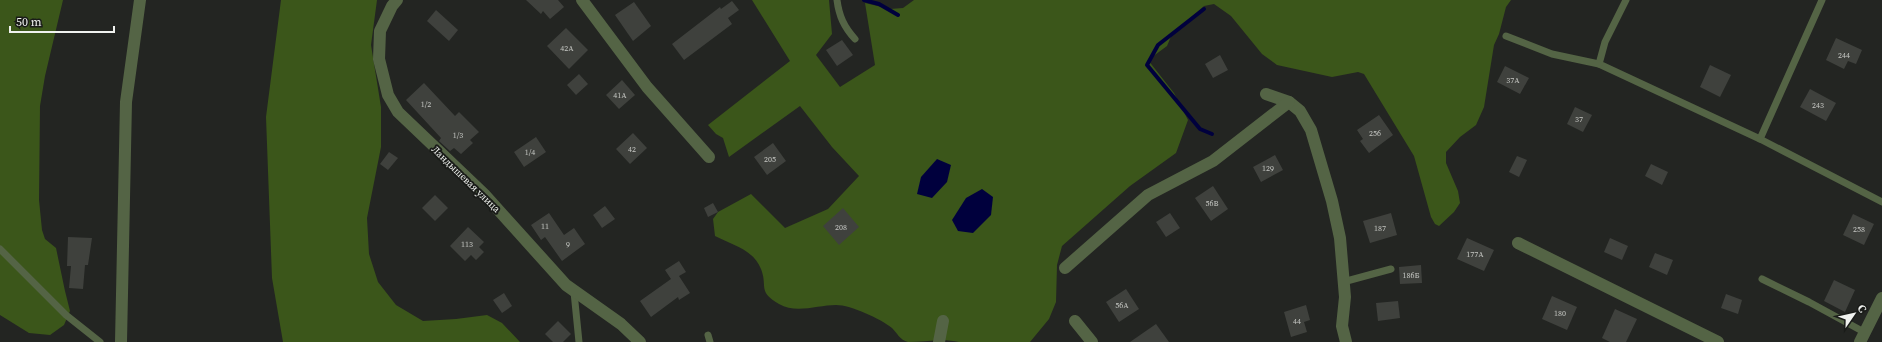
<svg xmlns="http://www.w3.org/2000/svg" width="1882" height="342" viewBox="0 0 1882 342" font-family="'Source Serif 4',serif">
<rect width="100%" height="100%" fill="#232522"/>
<g fill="#3b561a">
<path d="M 0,0 L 63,0 L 45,76 L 40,106 L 39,200 L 42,230 L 45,239 L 56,248 L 65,291 L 70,311 L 64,325 L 50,335 L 29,333 L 0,315 Z"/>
<path d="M 281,0 L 377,0 L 371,45 L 381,107 L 381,147 L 367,218 L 369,254 L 378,282 L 396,305 L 423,321 L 456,319 L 487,315 L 502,323 L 520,342 L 283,342 L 272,278 L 266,117 Z"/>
<path d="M 752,0 L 829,0 L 832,34 L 816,55 L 840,87 L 875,65 L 865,3 L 890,9 L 903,8 L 914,0 L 1511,0 L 1506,7 L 1499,34 L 1494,45 L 1484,107 L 1476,125 L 1460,137 L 1446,152 L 1446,163 L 1458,191 L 1460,203 L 1454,212 L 1439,226 L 1435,224 L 1431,217 L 1414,156 L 1364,74 L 1358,72 L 1332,77 L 1277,65 L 1262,54 L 1231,16 L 1214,4 L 1204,6 L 1172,34 L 1167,46 L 1148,60 L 1174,93 L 1188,120 L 1176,153 L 1130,186 L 1062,246 L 1057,265 L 1056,302 L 1049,319 L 1030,342 L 959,342 C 943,338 924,342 908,342 C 900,340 897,333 892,328 C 881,319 851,305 836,305 C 818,305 796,314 779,304 C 757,291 768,287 761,269 C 753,249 732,245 715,236 L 713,219 L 718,212 L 751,194 L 785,228 L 828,209 L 859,176 L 832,147 L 800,106 L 729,157 L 723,138 L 716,134 L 708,125 L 790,61 Z"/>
</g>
<g fill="#00003d">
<path d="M 937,159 L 951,165 L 947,182 L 932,198 L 917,194 L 921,177 Z"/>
<path d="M 982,189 L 993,197 L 991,215 L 973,233 L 958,231 L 952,220 L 966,198 Z"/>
</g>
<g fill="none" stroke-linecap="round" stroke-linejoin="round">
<g stroke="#00003d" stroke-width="4">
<path d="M 864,0 L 879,4 L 898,15"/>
<path d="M 1204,9 L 1158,45 L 1147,65 L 1200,129 L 1212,134"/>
</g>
</g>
<g fill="#3f413d">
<path d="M 526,0 L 558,0 L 564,7 L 550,19 L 543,11 L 541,14 Z"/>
<path d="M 732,1 L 739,10 L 728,18 L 732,24 L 684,60 L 672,44 L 720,7 L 721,9 Z"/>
<path d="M 634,2 L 651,26 L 633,41 L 615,15 Z"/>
<path d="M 436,10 L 458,30 L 449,41 L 427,21 Z"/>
<path d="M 566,28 L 588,50 L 569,69 L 547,46 Z"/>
<path d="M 1836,38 L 1862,50 L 1856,64 L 1848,61 L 1844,69 L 1826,60 Z"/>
<path d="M 842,40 L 853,55 L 837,66 L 826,50 Z"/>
<path d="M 1220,55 L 1228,70 L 1213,78 L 1205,64 Z"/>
<path d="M 1710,65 L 1731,75 L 1720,97 L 1700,87 Z"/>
<path d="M 1505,66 L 1529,78 L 1520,94 L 1497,82 Z"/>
<path d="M 579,74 L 588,84 L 576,95 L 567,85 Z"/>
<path d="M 622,80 L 635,95 L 619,109 L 606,95 Z"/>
<path d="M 424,83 L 455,116 L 459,112 L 479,132 L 470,140 L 473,143 L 461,154 L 454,148 L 450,151 L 439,141 L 441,138 L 406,100 Z"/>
<path d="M 1810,89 L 1836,103 L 1826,121 L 1800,107 Z"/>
<path d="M 1575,107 L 1592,115 L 1583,132 L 1567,124 Z"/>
<path d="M 1379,115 L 1393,135 L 1369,153 L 1360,141 L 1363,139 L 1357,130 Z"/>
<path d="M 633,133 L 647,148 L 630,164 L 616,149 Z"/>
<path d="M 536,137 L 546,152 L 524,167 L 514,152 Z"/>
<path d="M 773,143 L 786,161 L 767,175 L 754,157 Z"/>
<path d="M 389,152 L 398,158 L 388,170 L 380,164 Z"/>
<path d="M 1275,155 L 1283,170 L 1261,182 L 1253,167 Z"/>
<path d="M 1517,156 L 1527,160 L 1519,177 L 1509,172 Z"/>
<path d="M 1651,164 L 1668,172 L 1662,185 L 1645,176 Z"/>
<path d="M 1213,186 L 1228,209 L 1211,221 L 1195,198 Z"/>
<path d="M 435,195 L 448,208 L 435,221 L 422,208 Z"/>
<path d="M 713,203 L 718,212 L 708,217 L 704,208 Z"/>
<path d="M 605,206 L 615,219 L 602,228 L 593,215 Z"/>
<path d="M 843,208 L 859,227 L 839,245 L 823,226 Z"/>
<path d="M 549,213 L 564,235 L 574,228 L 585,244 L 562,261 L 545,237 L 541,240 L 531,225 Z"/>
<path d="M 1170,213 L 1180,228 L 1166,237 L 1156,222 Z"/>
<path d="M 1391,213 L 1397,235 L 1370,243 L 1363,221 Z"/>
<path d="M 1853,214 L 1874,224 L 1864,245 L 1843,235 Z"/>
<path d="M 468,227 L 484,242 L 479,247 L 484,252 L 476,260 L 471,255 L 465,261 L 450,246 Z"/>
<path d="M 68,237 L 92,238 L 88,265 L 85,265 L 83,289 L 69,288 L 71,266 L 67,266 Z"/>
<path d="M 1467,238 L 1494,250 L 1484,271 L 1457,259 Z"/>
<path d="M 1610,238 L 1628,246 L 1622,260 L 1604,252 Z"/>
<path d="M 1655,253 L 1673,260 L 1667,275 L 1649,267 Z"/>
<path d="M 679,261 L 686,272 L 679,276 L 690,293 L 679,300 L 678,297 L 651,317 L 640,301 L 671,279 L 665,270 Z"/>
<path d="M 1421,265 L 1422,283 L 1400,284 L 1399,267 Z"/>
<path d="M 1834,280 L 1855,290 L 1845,312 L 1824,301 Z"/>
<path d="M 1126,289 L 1139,309 L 1119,322 L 1106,302 Z"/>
<path d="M 504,293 L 512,306 L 502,313 L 493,300 Z"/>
<path d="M 1726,294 L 1742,300 L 1738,314 L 1721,308 Z"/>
<path d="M 1552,296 L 1577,307 L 1567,330 L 1542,319 Z"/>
<path d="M 1398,301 L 1400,318 L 1378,321 L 1376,303 Z"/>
<path d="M 1306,305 L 1310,320 L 1304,322 L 1307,332 L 1291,337 L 1284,312 Z"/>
<path d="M 1615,309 L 1637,319 L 1626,342 L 1610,342 L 1602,338 Z"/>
<path d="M 558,321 L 571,334 L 563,342 L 553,342 L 545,334 Z"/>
<path d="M 1156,324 L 1169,342 L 1130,342 Z"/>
</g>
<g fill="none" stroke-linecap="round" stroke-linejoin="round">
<g stroke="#546445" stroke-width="7">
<path d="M 837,0 C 839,16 844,27 855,39"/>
<path d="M 1626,0 L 1605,42 L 1599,64 L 1760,139 L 1882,202"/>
<path d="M 1506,36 L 1552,54 L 1599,64"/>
<path d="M 1760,139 L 1822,0"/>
<path d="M 0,249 L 66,315 L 100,342"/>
<path d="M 1762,279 L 1809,302 L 1864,332"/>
<path d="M 1343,282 L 1391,269"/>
<path d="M 574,292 L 579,342"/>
<path d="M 708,335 L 710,342"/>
</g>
<g stroke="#546445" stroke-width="12">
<path d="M 397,0 L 392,6 L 380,31 L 379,59 L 388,95 L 398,112 L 484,194 L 566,285 L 621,324 L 640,342"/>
<path d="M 582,0 L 647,87 L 709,157"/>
<path d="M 1266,94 L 1289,102 L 1300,111 L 1311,130 L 1332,201 L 1340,238 L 1345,297 L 1342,326 L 1346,342"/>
<path d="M 1518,243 L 1718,342"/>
<path d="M 1065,268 L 1148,195 L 1213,161 L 1289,102"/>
<path d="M 1075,321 L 1092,342"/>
<path d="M 121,342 L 126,102 L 140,0"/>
<path d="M 939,342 L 943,321"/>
<path d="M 1860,342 L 1882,298"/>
</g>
</g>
<g text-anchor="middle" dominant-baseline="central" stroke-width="4" stroke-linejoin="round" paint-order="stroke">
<g font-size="8" fill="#c4c6c2">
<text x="567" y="48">42А</text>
<text x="1844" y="55">244</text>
<text x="1513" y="80">37А</text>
<text x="620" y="95">41А</text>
<text x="426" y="104">1/2</text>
<text x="1818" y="105">243</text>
<text x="1579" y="119">37</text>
<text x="1375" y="133">256</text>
<text x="458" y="135">1/3</text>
<text x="632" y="149">42</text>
<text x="530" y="152">1/4</text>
<text x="770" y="159">205</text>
<text x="1268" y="168">129</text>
<text x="1212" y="203">56В</text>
<text x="545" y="226">11</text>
<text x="841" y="227">208</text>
<text x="1380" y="228">187</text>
<text x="1859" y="229">258</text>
<text x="467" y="244">113</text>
<text x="568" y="244">9</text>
<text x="1475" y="254">177А</text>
<text x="1411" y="275">186Б</text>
<text x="1122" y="305">56А</text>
<text x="1560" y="313">180</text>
<text x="1297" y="321">44</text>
</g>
<g font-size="10" fill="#f0f2ef" stroke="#1a1c19">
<text transform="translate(466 179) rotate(44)">Ландышевая улица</text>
</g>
</g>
<g transform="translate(1854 314) rotate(56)" stroke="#1a1c19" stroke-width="3" paint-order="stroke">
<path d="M0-3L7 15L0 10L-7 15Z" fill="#f0f2ef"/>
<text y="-6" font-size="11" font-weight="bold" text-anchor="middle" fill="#f0f2ef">С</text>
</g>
<path d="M10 26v6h104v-6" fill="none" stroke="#f0f2ef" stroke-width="2"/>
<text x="16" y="26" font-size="12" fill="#f0f2ef" stroke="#1a1c19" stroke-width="3" paint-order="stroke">50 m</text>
</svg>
